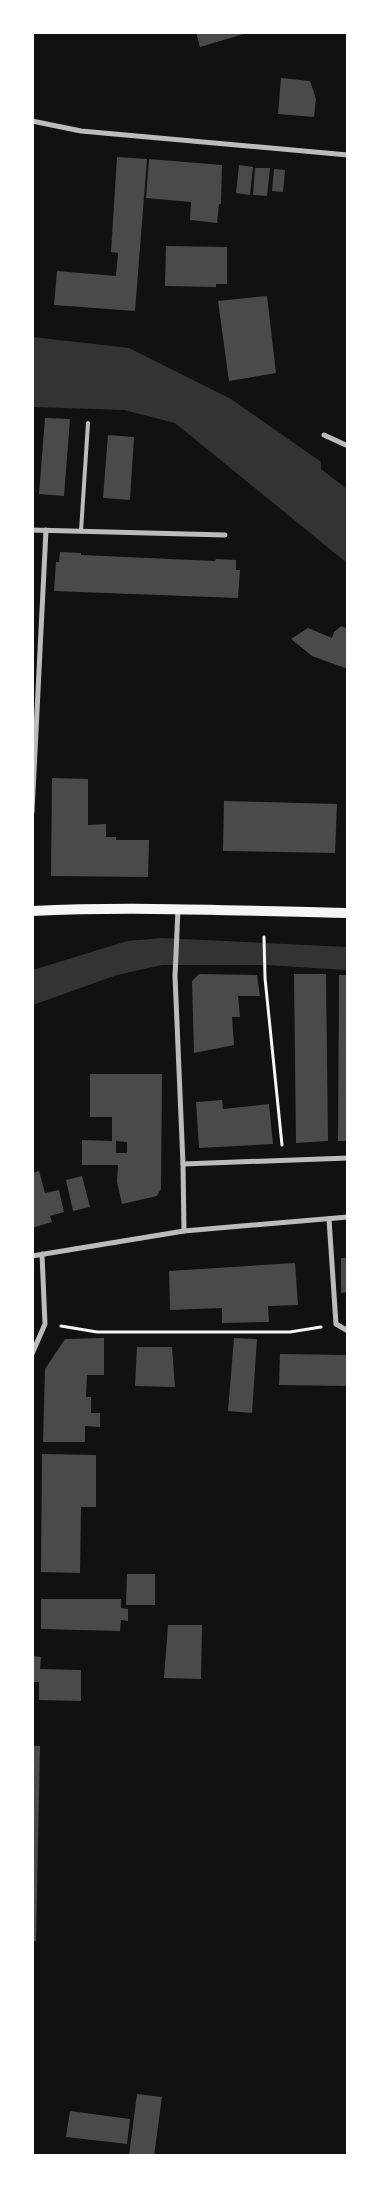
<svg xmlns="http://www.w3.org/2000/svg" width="380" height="2188" viewBox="0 0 380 2188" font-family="'PT Sans Narrow',sans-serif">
<rect width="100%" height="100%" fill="#111"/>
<g fill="#333">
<path d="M 33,337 L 129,348 L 231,399 L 321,462 L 321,469 L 347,489 L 347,563 L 175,423 L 124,410 L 33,407 Z"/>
<path d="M 162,938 L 347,947 L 347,970 L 266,965 L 162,965 L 117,975 L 33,1005 L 33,970 L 127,941 Z"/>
</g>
<g fill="#4a4a4a" fill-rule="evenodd">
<path d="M 196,32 L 246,32 L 247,33 L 200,47 Z"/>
<path d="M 281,78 L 310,81 L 316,99 L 314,117 L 278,114 Z"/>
<path d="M 117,157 L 147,159 L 135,311 L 54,305 L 57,271 L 116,276 L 118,253 L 111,252 Z"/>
<path d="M 149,159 L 222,165 L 221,204 L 219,204 L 217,223 L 190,220 L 191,202 L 146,198 Z"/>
<path d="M 239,165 L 253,167 L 250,195 L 236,193 Z"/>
<path d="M 255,168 L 270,168 L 267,196 L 253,195 Z"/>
<path d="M 274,169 L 285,170 L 283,192 L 272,191 Z"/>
<path d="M 166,246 L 227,247 L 227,284 L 216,284 L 216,287 L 165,286 Z"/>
<path d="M 267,296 L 276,373 L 229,381 L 218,301 Z"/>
<path d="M 45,418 L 70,419 L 64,496 L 39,494 Z"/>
<path d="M 108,435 L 134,437 L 130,500 L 103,498 Z"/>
<path d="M 60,552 L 81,553 L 81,555 L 215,561 L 216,559 L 236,560 L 236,570 L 240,570 L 238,598 L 54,591 L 56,562 L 59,562 Z"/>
<path d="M 341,626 L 348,629 L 348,669 L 312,656 L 291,639 L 308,628 L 332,638 L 334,632 Z"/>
<path d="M 52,778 L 88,779 L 88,825 L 106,824 L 106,837 L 116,837 L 116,840 L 149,840 L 148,877 L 51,876 Z"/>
<path d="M 224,801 L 337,804 L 335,853 L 223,851 Z"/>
<path d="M 199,974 L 257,975 L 260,996 L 238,996 L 240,1017 L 232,1017 L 234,1045 L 194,1053 L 192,981 Z"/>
<path d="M 294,974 L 326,974 L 328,1141 L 296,1143 Z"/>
<path d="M 339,975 L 348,975 L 348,1141 L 338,1141 Z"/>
<path d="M 90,1074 L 162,1074 L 161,1189 L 157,1196 L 122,1204 L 117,1182 L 118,1165 L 82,1165 L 82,1140 L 112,1141 L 112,1117 L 90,1117 ZM 116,1141 L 127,1142 L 127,1153 L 116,1153 Z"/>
<path d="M 222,1100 L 223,1109 L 269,1104 L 273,1144 L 199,1148 L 196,1102 Z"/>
<path d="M 39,1171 L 45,1193 L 59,1190 L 64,1212 L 50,1216 L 52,1222 L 32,1228 L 32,1173 Z"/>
<path d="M 82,1176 L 90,1207 L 73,1211 L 66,1180 Z"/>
<path d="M 341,1258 L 348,1258 L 348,1292 L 341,1293 Z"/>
<path d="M 295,1263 L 298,1305 L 268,1306 L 269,1322 L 222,1323 L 222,1308 L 170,1310 L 169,1271 Z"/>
<path d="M 104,1338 L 104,1375 L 87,1375 L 86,1397 L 91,1397 L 91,1413 L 100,1413 L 100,1427 L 85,1426 L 85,1442 L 43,1442 L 45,1369 L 65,1339 Z"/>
<path d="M 234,1338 L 257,1339 L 252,1413 L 228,1411 Z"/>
<path d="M 137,1347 L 172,1347 L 175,1387 L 135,1386 Z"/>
<path d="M 280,1354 L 348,1355 L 348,1386 L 279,1385 Z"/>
<path d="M 42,1454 L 96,1455 L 96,1507 L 81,1507 L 80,1573 L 41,1572 Z"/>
<path d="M 127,1574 L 155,1574 L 155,1605 L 126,1605 Z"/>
<path d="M 41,1599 L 121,1599 L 121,1608 L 128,1609 L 128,1621 L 121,1620 L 120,1631 L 41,1629 Z"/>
<path d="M 168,1625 L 202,1625 L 201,1679 L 164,1678 Z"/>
<path d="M 32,1656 L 41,1657 L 40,1669 L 81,1670 L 81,1701 L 39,1700 L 39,1682 L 32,1682 Z"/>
<path d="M 32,1746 L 40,1746 L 36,1941 L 32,1941 Z"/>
<path d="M 137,2094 L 162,2097 L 154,2156 L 129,2155 Z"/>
<path d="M 70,2111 L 130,2119 L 127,2144 L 66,2137 Z"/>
</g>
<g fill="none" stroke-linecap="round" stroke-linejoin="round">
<g stroke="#f5f5f5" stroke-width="3">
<path d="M 264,937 L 265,978 L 282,1145"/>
<path d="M 61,1326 L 97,1332 L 290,1332 L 321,1327"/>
</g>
<path stroke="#bcbcbc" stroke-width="4" d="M 81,531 L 88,423"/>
<g stroke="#bcbcbc" stroke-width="5">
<path d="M 32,121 L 81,131 L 348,155"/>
<path d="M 324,435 L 348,446"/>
<path d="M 32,530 L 225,535"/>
<path d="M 32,812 L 46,530"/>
<path d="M 178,909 L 175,976 L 183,1164 L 184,1231"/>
<path d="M 183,1164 L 348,1158"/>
<path d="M 329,1219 L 336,1324 L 348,1331"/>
<path d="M 32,1256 L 184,1231 L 348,1217"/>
<path d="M 32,1354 L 45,1324 L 42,1254"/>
</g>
<path stroke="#f5f5f5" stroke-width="10" d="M 32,911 C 137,906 243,911 348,913"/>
</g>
<rect width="380" height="2188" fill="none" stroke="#ffffff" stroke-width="68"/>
</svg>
